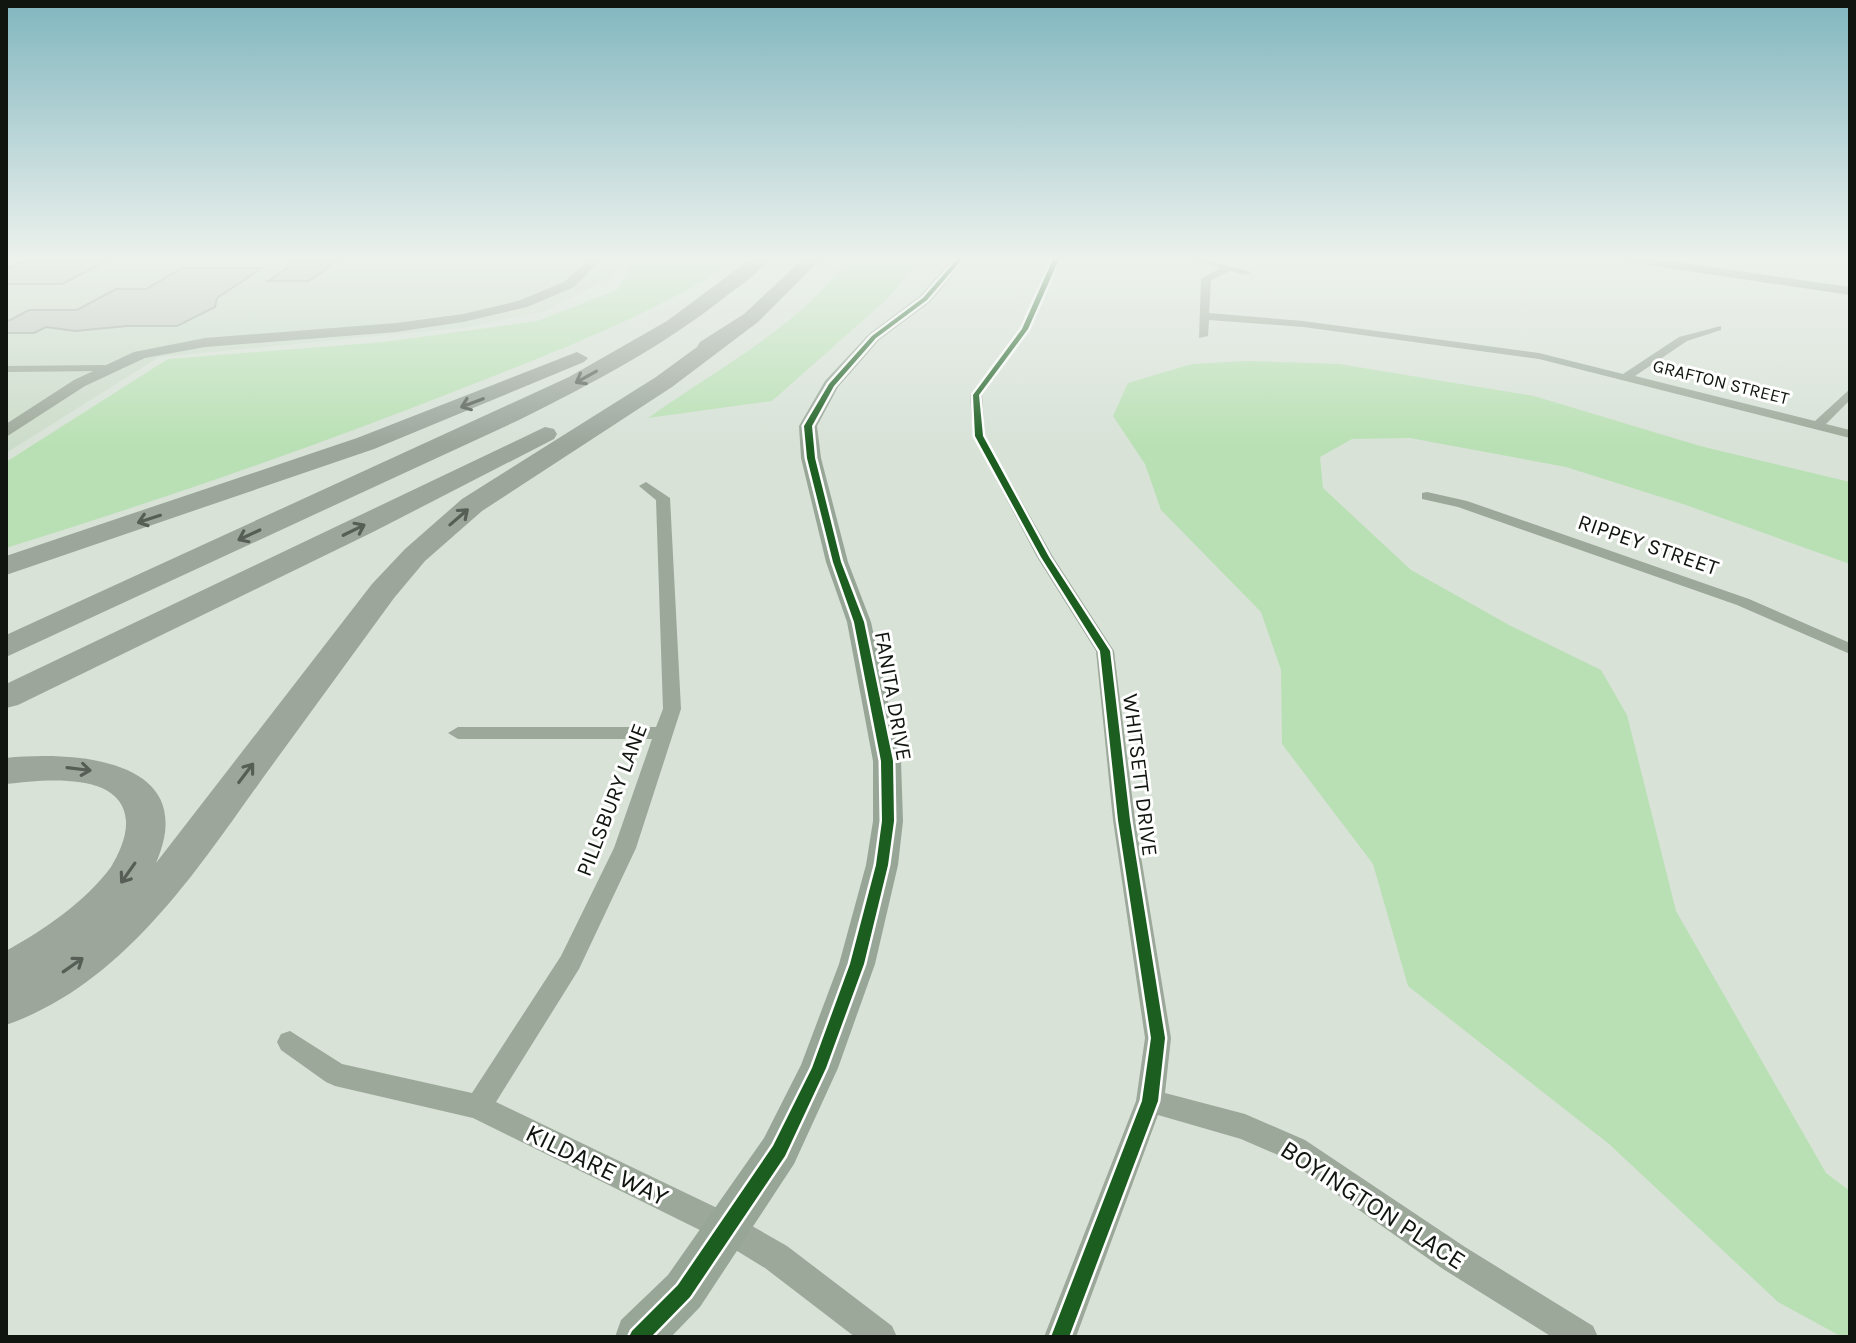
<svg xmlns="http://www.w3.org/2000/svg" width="1856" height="1343" viewBox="0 0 1856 1343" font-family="Karla,sans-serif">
<rect width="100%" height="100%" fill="#d8e2d7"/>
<path fill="#ccdcca" d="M 6,257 L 621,257 L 610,278 L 545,311 L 462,328 L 159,357 L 6,453 Z"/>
<g fill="#b9e0b4">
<path d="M 637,257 L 742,257 C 653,315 562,349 463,388 C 313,447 161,500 6,548 L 6,462 L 168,359 L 384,342 L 537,321 L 617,290 Z"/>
<path d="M 848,257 L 924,257 L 887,299 L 772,401 L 648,418 C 710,373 808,322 848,257 Z"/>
<path d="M 1248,361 L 1339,364 L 1534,396 L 1700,446 L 1850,482 L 1850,564 L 1683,504 L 1566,467 L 1410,438 L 1352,439 L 1320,457 L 1323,488 L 1411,570 L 1511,626 L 1601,670 L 1627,715 L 1676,911 L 1826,1173 L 1850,1191 L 1850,1337 L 1842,1337 L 1778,1302 L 1609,1144 L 1408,986 L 1373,864 L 1282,744 L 1281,670 L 1261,612 L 1161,510 L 1145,464 L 1113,416 L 1128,383 L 1192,364 Z"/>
</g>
<g fill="#c4cbc2" stroke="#a3aaa3" stroke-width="2">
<path d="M 33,257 L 115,257 L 62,284 L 6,284 L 6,269 Z"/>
<path d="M 304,257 L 343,257 L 309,281 L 268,281 Z"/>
<path d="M 182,268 L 262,268 L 217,298 L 215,307 L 177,326 L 127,326 L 75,331 L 46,327 L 34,333 L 6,333 L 6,322 L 29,310 L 77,310 L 116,289 L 146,289 Z"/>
</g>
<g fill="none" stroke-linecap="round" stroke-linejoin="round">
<g fill="#9ca89a" fill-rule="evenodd">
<path d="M 1052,257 L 1062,257 L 1030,329 L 982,395 L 985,436 L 1053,557 L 1114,651 L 1135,820 L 1171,1038 L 1165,1093 L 1245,1114 L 1305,1140 L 1465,1247 L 1593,1326 L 1598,1337 L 1552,1337 L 1443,1269 L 1285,1158 L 1241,1139 L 1158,1115 L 1076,1337 L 1044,1337 L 1136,1101 L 1145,1038 L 1113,820 L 1096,651 L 1037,557 L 973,436 L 970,395 L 1020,329 Z"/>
<path d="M 1180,257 L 1194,257 L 1251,272 L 1246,275 L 1230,271 L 1211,280 L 1209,313 L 1303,321 L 1539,353 L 1623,374 L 1679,337 L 1721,326 L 1721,330 L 1687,341 L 1635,376 L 1815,421 L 1850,389 L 1850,400 L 1826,424 L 1850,430 L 1850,438 L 1539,359 L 1303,327 L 1209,320 L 1208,336 L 1199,338 L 1201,279 L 1220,268 Z"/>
<path d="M 6,366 L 104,365 L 110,368 L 104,371 L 6,372 Z"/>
<path d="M 646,482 L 670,498 L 681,709 L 636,848 L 579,969 L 496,1102 L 738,1218 L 787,1246 L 892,1326 L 897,1337 L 855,1337 L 765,1268 L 716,1238 L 473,1118 L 335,1086 L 326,1082 L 281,1050 L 277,1042 L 281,1034 L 290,1031 L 342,1064 L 472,1093 L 561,956 L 614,848 L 652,739 L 458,739 L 448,733 L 458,727 L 656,727 L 663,709 L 656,500 L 639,486 Z"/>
<path d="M 1427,492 L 1467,501 L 1749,599 L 1850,643 L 1850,654 L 1737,605 L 1458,507 L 1422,499 L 1422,493 Z"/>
</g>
<g fill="#9ca89a" fill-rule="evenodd">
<path d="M 592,257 L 604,257 L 574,287 L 527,307 L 463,322 L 396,332 L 205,347 L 145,358 L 85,386 L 6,437 L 6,424 L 74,380 L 134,352 L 205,338 L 396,323 L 463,314 L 518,301 L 564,282 Z"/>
<path d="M 1614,257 L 1641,257 L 1850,287 L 1850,295 L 1620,261 Z"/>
</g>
<path fill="#98a697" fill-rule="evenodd" d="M 954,257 L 968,257 L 930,302 L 879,340 L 838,387 L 817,426 L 821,458 L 848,562 L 871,622 L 901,761 L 903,821 L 898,865 L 875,964 L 838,1068 L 794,1164 L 700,1307 L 671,1337 L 615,1337 L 621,1320 L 668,1275 L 764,1138 L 801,1065 L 839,964 L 866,865 L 873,821 L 873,761 L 847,622 L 826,562 L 801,458 L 799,426 L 825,381 L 869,334 L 920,296 Z"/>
<g fill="#9ca69b" fill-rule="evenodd">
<path d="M 753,257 L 772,257 C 759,273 741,285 725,297 C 662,347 591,384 519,420 L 6,657 L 6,635 L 569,377 L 667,321 Z"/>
<path d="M 805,257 L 823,257 L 758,322 L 672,387 L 482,511 L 425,561 L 394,598 C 351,657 308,716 265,775 C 196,871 124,984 6,1025 L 6,951 C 45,929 84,903 111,867 C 119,854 127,836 126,821 C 123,770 42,780 6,784 L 6,758 C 77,751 201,759 156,863 L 372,584 L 405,549 L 462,499 L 656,377 L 697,347 L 700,342 L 744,314 Z"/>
<path d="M 577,352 L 588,358 L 584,362 L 374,449 L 6,575 L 6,556 L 357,438 Z"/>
<path d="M 545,427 L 554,429 L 557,434 L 554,439 L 373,532 L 18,705 L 6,708 L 6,684 Z"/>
</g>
<g stroke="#fff" stroke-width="5">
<g id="cycleway">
<path d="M 959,257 L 964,257 L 927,300 L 876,338 L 834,386 L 812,426 L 815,458 L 841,562 L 864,622 L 893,761 L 894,821 L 888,865 L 864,964 L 826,1068 L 785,1156 L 690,1297 L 651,1337 L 629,1337 L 632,1331 L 678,1285 L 773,1146 L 812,1068 L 850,964 L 876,865 L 882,821 L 881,761 L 854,622 L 833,562 L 807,458 L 804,426 L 829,384 L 872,336 L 923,298 Z"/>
<path d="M 1054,257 L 1060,257 L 1028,329 L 979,395 L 983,436 L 1049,557 L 1110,651 L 1130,820 L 1165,1038 L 1158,1101 L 1069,1337 L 1051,1337 L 1142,1101 L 1151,1038 L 1118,820 L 1100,651 L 1041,557 L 975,436 L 973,395 L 1022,329 Z"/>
</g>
</g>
<use href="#cycleway" fill="#1b5e20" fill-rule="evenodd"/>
</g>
<defs><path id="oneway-shaft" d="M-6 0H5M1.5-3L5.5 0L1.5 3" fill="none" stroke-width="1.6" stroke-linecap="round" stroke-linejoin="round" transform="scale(2)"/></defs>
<g stroke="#565e55">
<use href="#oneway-shaft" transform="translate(586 377) rotate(151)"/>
<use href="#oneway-shaft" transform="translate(472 403) rotate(159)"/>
<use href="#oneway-shaft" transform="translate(459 517) rotate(-41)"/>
<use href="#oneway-shaft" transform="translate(149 519) rotate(162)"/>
<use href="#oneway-shaft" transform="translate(354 530) rotate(-26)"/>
<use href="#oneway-shaft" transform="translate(249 535) rotate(155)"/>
<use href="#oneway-shaft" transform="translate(79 769) rotate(7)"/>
<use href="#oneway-shaft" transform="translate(246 773) rotate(-53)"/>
<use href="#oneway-shaft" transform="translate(128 873) rotate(125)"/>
<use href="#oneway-shaft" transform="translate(73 965) rotate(-35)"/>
</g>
<linearGradient id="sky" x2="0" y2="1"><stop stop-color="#81b6bf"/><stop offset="0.58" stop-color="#edf2ed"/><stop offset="1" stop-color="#edf2ed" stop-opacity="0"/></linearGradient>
<rect width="1856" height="445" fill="url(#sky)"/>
<g text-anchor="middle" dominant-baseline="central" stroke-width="6" stroke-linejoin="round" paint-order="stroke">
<g font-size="18" fill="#10150f" stroke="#fff">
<text transform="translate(1721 382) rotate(14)">GRAFTON STREET</text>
</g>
<g font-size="22" fill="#10150f" stroke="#fff">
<text transform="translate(1648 545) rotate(19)">RIPPEY STREET</text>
<text transform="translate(893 696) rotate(80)">FANITA DRIVE</text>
<text transform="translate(1140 775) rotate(83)">WHITSETT DRIVE</text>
<text transform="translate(612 800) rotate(-69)">PILLSBURY LANE</text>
</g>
<g font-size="26" fill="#10150f" stroke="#fff">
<text transform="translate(597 1165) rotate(26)">KILDARE WAY</text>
<text transform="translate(1373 1205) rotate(33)">BOYINGTON PLACE</text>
</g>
</g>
<rect width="1856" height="1343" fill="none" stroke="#10150f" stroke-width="16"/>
</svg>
